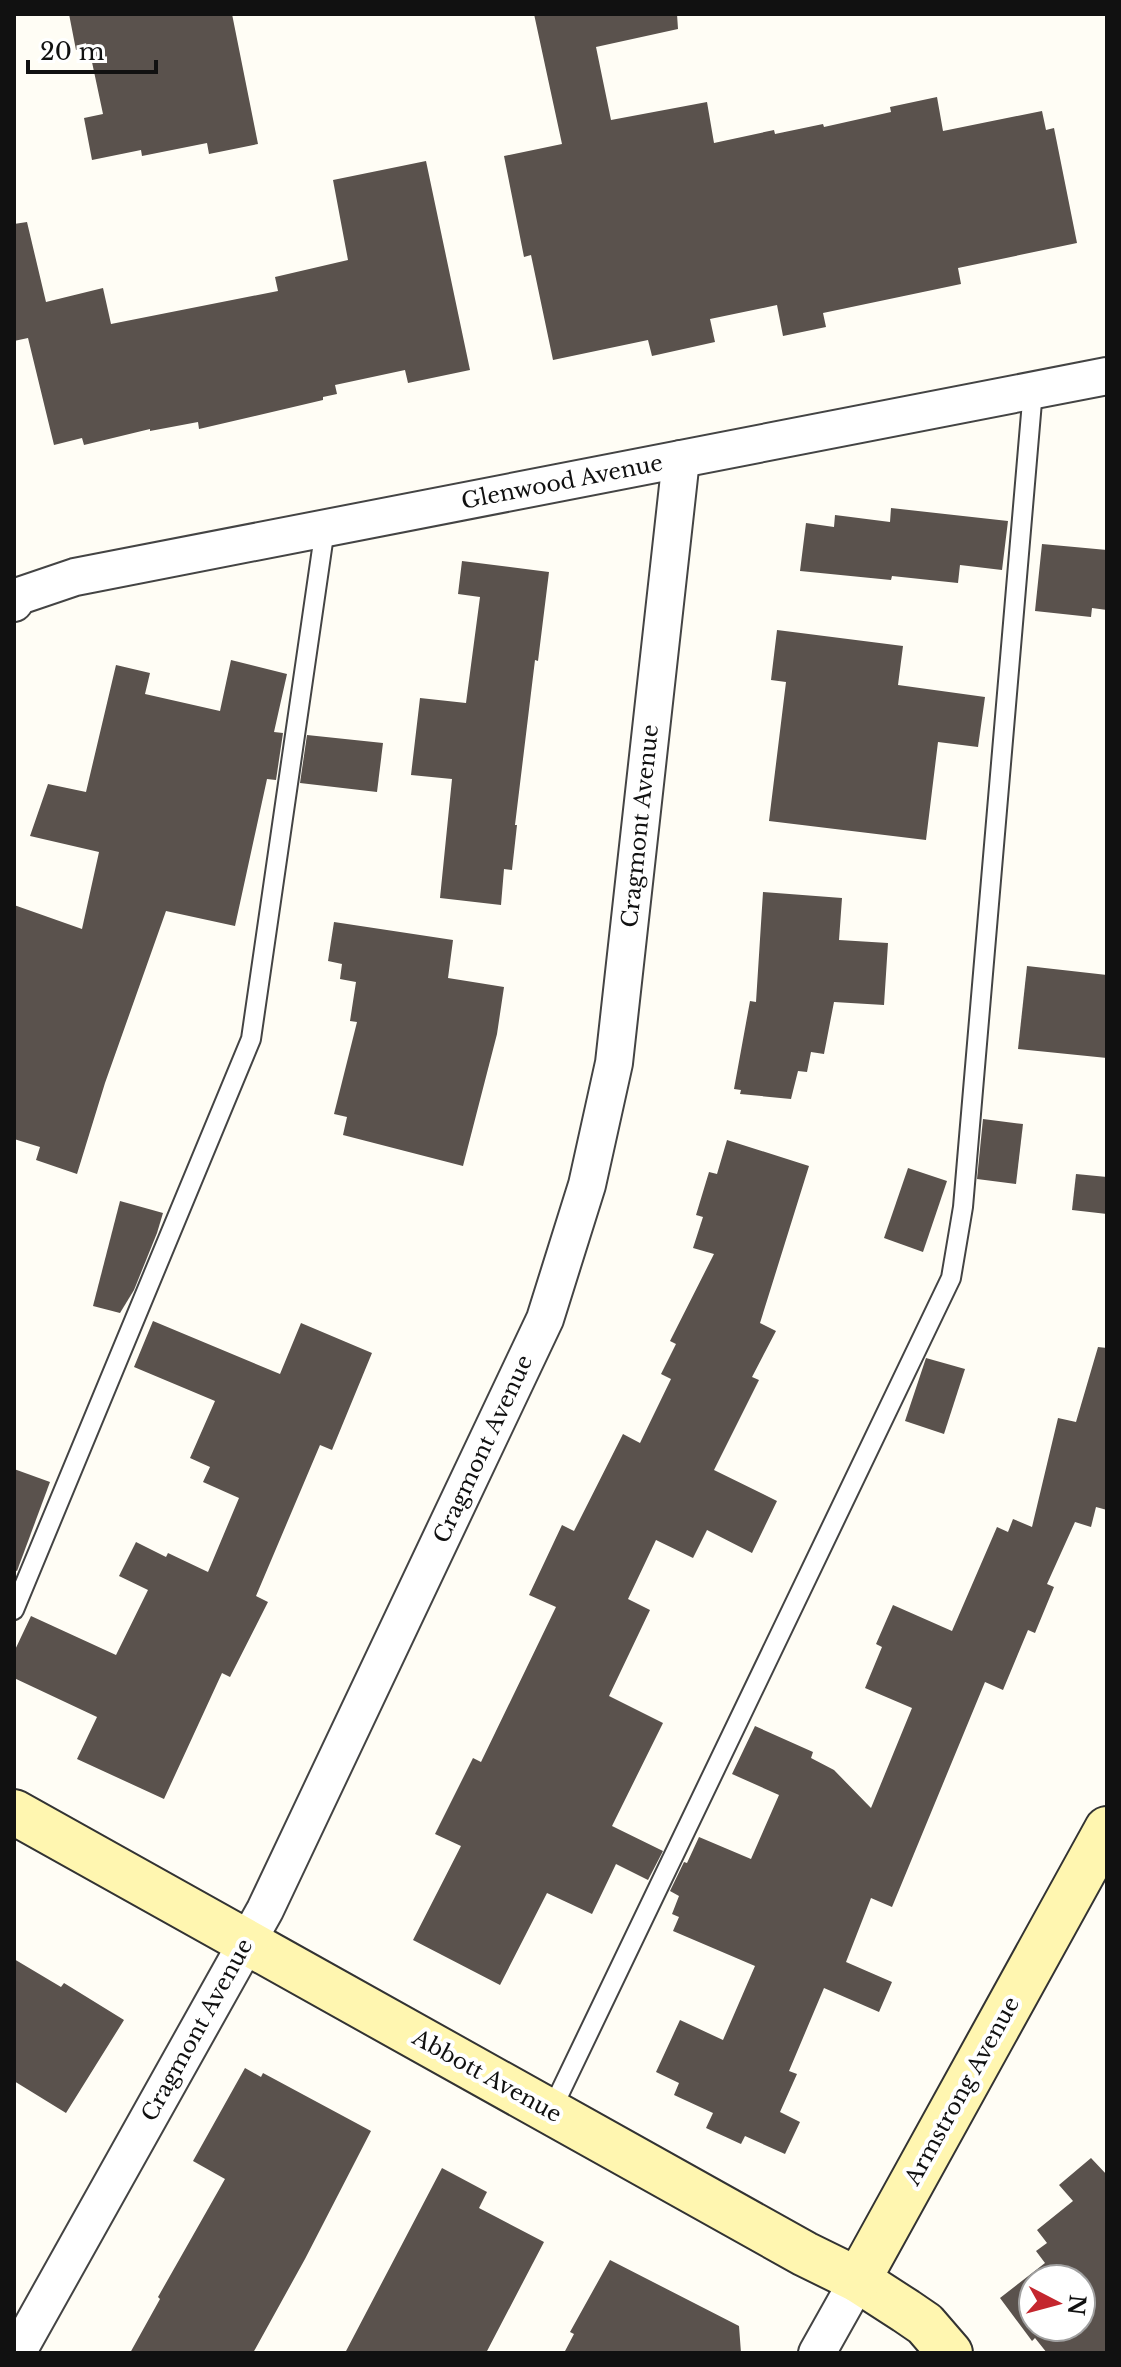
<svg xmlns="http://www.w3.org/2000/svg" width="1121" height="2367" viewBox="0 0 1121 2367" font-family="'Libre Baskerville',serif">
<rect width="100%" height="100%" fill="#fffdf5"/>
<g fill="#5a524d" fill-rule="evenodd">
<path d="M 69,14 L 232,14 L 258,144 L 209,154 L 207,143 L 142,156 L 141,150 L 92,160 L 84,118 L 103,114 L 89,48 L 76,50 Z"/>
<path d="M 534,14 L 677,14 L 678,29 L 596,47 L 611,120 L 707,102 L 714,143 L 774,130 L 775,134 L 823,124 L 824,127 L 891,112 L 890,107 L 937,97 L 943,131 L 1042,111 L 1046,130 L 1054,128 L 1077,243 L 958,268 L 961,284 L 823,313 L 826,327 L 783,336 L 777,305 L 710,319 L 715,342 L 652,356 L 648,340 L 553,360 L 531,255 L 524,257 L 504,156 L 562,144 Z"/>
<path d="M 426,161 L 470,370 L 408,383 L 405,370 L 335,385 L 337,394 L 323,397 L 323,400 L 199,429 L 198,422 L 150,431 L 150,429 L 84,445 L 82,438 L 54,445 L 28,338 L 14,341 L 14,224 L 27,222 L 46,302 L 103,288 L 111,324 L 278,291 L 275,277 L 348,260 L 333,180 Z"/>
<path d="M 891,508 L 1008,521 L 1002,570 L 960,565 L 958,583 L 892,576 L 891,580 L 800,571 L 806,523 L 834,527 L 835,515 L 890,522 Z"/>
<path d="M 1042,544 L 1107,550 L 1107,610 L 1092,608 L 1091,617 L 1035,611 Z"/>
<path d="M 462,561 L 549,572 L 538,661 L 535,660 L 515,825 L 517,825 L 512,870 L 504,869 L 501,905 L 440,898 L 452,779 L 411,775 L 420,698 L 466,703 L 480,597 L 458,594 Z"/>
<path d="M 777,630 L 903,646 L 898,685 L 985,697 L 978,747 L 938,742 L 926,840 L 769,821 L 786,682 L 771,680 Z"/>
<path d="M 231,660 L 287,674 L 274,732 L 283,733 L 276,780 L 267,779 L 235,926 L 166,911 L 105,1083 L 77,1174 L 36,1160 L 40,1147 L 14,1139 L 14,905 L 82,929 L 99,852 L 30,836 L 48,784 L 86,792 L 116,665 L 150,673 L 145,694 L 220,711 Z"/>
<path d="M 307,735 L 383,743 L 377,792 L 300,783 Z"/>
<path d="M 763,892 L 842,898 L 839,940 L 888,943 L 884,1005 L 834,1002 L 824,1054 L 811,1052 L 807,1072 L 798,1071 L 791,1099 L 740,1094 L 741,1090 L 734,1089 L 750,1001 L 756,1002 Z"/>
<path d="M 334,922 L 453,940 L 448,978 L 504,987 L 497,1034 L 463,1166 L 343,1135 L 347,1117 L 334,1114 L 357,1022 L 350,1021 L 356,982 L 340,979 L 342,964 L 328,961 Z"/>
<path d="M 1027,966 L 1107,975 L 1107,1058 L 1018,1049 Z"/>
<path d="M 983,1119 L 1023,1124 L 1016,1184 L 977,1179 Z"/>
<path d="M 727,1140 L 809,1166 L 760,1323 L 776,1331 L 752,1377 L 759,1380 L 714,1470 L 777,1501 L 752,1553 L 707,1530 L 693,1558 L 656,1540 L 628,1599 L 650,1610 L 609,1696 L 663,1723 L 612,1826 L 663,1851 L 648,1880 L 616,1864 L 592,1914 L 547,1893 L 500,1985 L 413,1940 L 461,1846 L 435,1834 L 473,1758 L 481,1762 L 556,1607 L 529,1595 L 562,1525 L 574,1531 L 623,1434 L 640,1443 L 671,1379 L 661,1374 L 676,1344 L 670,1341 L 714,1254 L 693,1248 L 703,1217 L 696,1215 L 709,1172 L 717,1174 Z"/>
<path d="M 908,1168 L 947,1181 L 923,1252 L 884,1238 Z"/>
<path d="M 1076,1174 L 1107,1177 L 1107,1214 L 1072,1210 Z"/>
<path d="M 120,1201 L 163,1213 L 157,1233 L 134,1290 L 120,1313 L 93,1306 Z"/>
<path d="M 153,1321 L 280,1374 L 301,1323 L 372,1353 L 332,1450 L 320,1445 L 256,1596 L 268,1602 L 230,1677 L 222,1673 L 164,1799 L 77,1759 L 97,1717 L 14,1678 L 14,1652 L 31,1616 L 116,1655 L 148,1590 L 119,1576 L 136,1542 L 166,1557 L 168,1553 L 208,1572 L 239,1498 L 203,1482 L 210,1467 L 190,1458 L 215,1401 L 134,1367 Z"/>
<path d="M 1098,1347 L 1107,1348 L 1107,1510 L 1096,1507 L 1091,1527 L 1075,1522 L 1047,1584 L 1054,1587 L 1035,1633 L 1028,1630 L 1003,1690 L 985,1682 L 892,1907 L 871,1898 L 846,1962 L 892,1982 L 879,2012 L 824,1988 L 789,2071 L 797,2074 L 780,2112 L 800,2122 L 785,2154 L 745,2136 L 741,2144 L 706,2128 L 713,2113 L 674,2095 L 679,2083 L 656,2072 L 680,2020 L 723,2040 L 755,1966 L 673,1931 L 679,1917 L 672,1914 L 679,1896 L 670,1891 L 684,1862 L 687,1863 L 699,1837 L 751,1859 L 779,1795 L 732,1774 L 755,1726 L 813,1752 L 811,1758 L 834,1770 L 871,1808 L 912,1708 L 865,1688 L 882,1647 L 876,1644 L 893,1605 L 952,1631 L 997,1527 L 1008,1532 L 1013,1519 L 1032,1527 L 1058,1418 L 1076,1422 Z"/>
<path d="M 926,1358 L 965,1369 L 944,1434 L 905,1421 Z"/>
<path d="M 14,1469 L 50,1482 L 17,1571 L 14,1570 Z"/>
<path d="M 14,1959 L 61,1987 L 64,1983 L 124,2020 L 66,2113 L 14,2081 Z"/>
<path d="M 245,2068 L 261,2077 L 263,2073 L 371,2131 L 305,2259 L 253,2353 L 130,2353 L 160,2299 L 158,2297 L 225,2179 L 193,2161 Z"/>
<path d="M 1091,2158 L 1107,2175 L 1107,2353 L 1047,2353 L 1035,2338 L 1032,2341 L 1000,2298 L 1045,2263 L 1036,2251 L 1047,2243 L 1037,2230 L 1073,2201 L 1059,2185 ZM 1033,2279 L 1081,2279 L 1081,2327 L 1033,2327 Z"/>
<path d="M 442,2168 L 487,2192 L 479,2208 L 544,2242 L 486,2353 L 345,2353 Z"/>
<path d="M 610,2260 L 739,2326 L 741,2353 L 564,2353 L 574,2334 L 570,2332 Z"/>
</g>
<g fill="none" stroke-linecap="round" stroke-linejoin="round">
<g stroke="#444" stroke-width="22">
<g id="lane">
<path d="M 14,1610 L 251,1039 L 325,528"/>
<path d="M 551,2111 L 951,1278 L 963,1207 L 1033,390"/>
</g>
</g>
<g stroke="#444" stroke-width="40">
<g id="street">
<path d="M 14,603 L 19,596 L 75,577 L 1107,376"/>
<path d="M 17,2353 L 265,1910 L 545,1319 L 587,1185 L 614,1063 L 681,459"/>
<path d="M 817,2353 L 858,2280"/>
</g>
</g>
<g stroke="#333" stroke-width="48">
<g id="secondary">
<path d="M 14,1812 L 805,2254 L 858,2280 L 906,2311 L 925,2324 L 950,2353"/>
<path d="M 858,2280 L 1107,1829"/>
</g>
</g>
<use href="#lane" stroke="#fff" stroke-width="18"/>
<use href="#street" stroke="#fff" stroke-width="36"/>
<use href="#secondary" stroke="#fff6b0" stroke-width="44"/>
</g>
<g text-anchor="middle" dominant-baseline="central" stroke-width="8" stroke-linejoin="round" paint-order="stroke">
<g font-size="22" fill="#111" stroke="#fff">
<text transform="translate(562 482) rotate(-11)">Glenwood Avenue</text>
<text transform="translate(640 826) rotate(-84)">Cragmont Avenue</text>
<text transform="translate(483 1449) rotate(-65)">Cragmont Avenue</text>
<text transform="translate(197 2030) rotate(-61)">Cragmont Avenue</text>
<text transform="translate(487 2076) rotate(29)">Abbott Avenue</text>
<text transform="translate(962 2091) rotate(-61)">Armstrong Avenue</text>
</g>
</g>
<rect width="1121" height="2367" fill="none" stroke="#111111" stroke-width="32"/>
<g transform="translate(1057 2303) rotate(96)"><circle r="38" fill="#ffffff" stroke="#a0a0a0" stroke-width="2"/>
<path d="M0-6L14 30L0 20L-14 30Z" fill="#c4262e"/>
<text y="-12" font-size="22" font-weight="bold" text-anchor="middle" fill="#111111">N</text>
</g>
<path d="M28 60v12h128v-12" fill="none" stroke="#111111" stroke-width="4"/>
<text x="40" y="60" font-size="24" fill="#111111" stroke="#ffffff" stroke-width="6" paint-order="stroke">20 m</text>
</svg>
